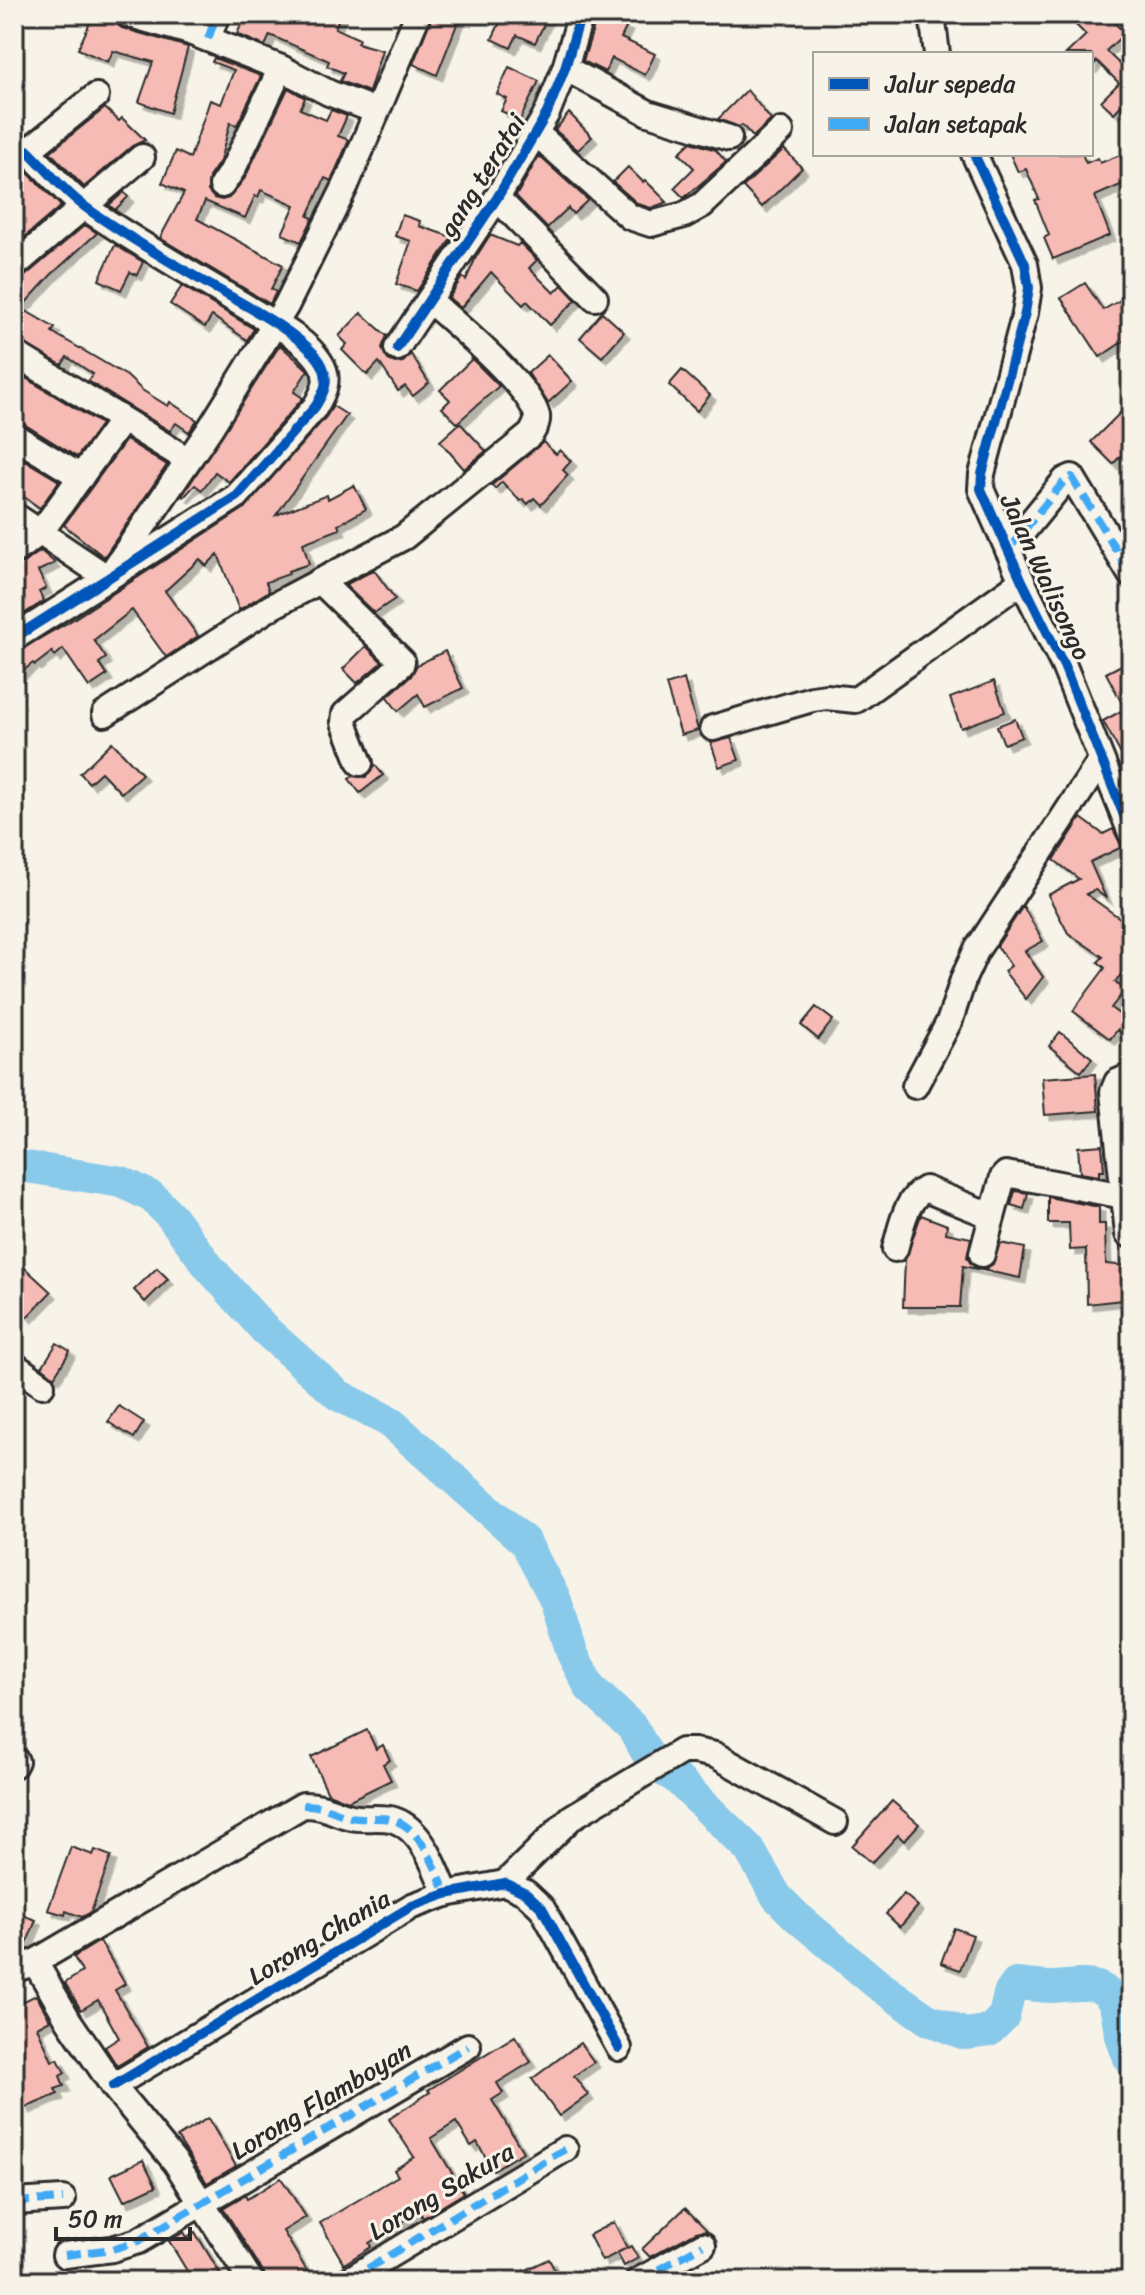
<svg xmlns="http://www.w3.org/2000/svg" width="1145" height="2295" viewBox="0 0 1145 2295" font-family="Sriracha,sans-serif">
<defs>
<filter id="shadow"><feDropShadow dx="5.5" dy="5.5" stdDeviation="0" flood-color="#0004"/></filter>
</defs>
<rect width="100%" height="100%" fill="#f7f3e8"/>
<filter id="ink" filterUnits="userSpaceOnUse"><feTurbulence type="fractalNoise" baseFrequency=".0125" numOctaves="2"/><feDisplacementMap in="SourceGraphic" scale="16" xChannelSelector="R" yChannelSelector="G"/><feConvolveMatrix kernelMatrix="1 2 1 2 8 2 1 2 1" color-interpolation-filters="sRGB"/></filter>
<g filter="url(#ink)">
<g fill="none" stroke-linecap="round" stroke-linejoin="round">
<path stroke="#89c9ea" stroke-width="32" d="M 14,1165 L 122,1182 L 152,1197 L 171,1216 L 209,1267 L 264,1329 L 338,1395 L 390,1422 L 525,1542 L 556,1601 L 572,1653 L 590,1688 L 632,1727 L 654,1765 L 675,1777 L 749,1849 L 777,1897 L 797,1917 L 877,1984 L 927,2019 L 965,2034 L 989,2031 L 1004,2016 L 1009,1994 L 1016,1984 C 1028,1985 1041,1987 1053,1987 C 1082,1985 1110,1977 1117,2014 C 1120,2030 1121,2048 1131,2061"/>
</g>
<g fill="#f7bbb5" stroke="#2b2b2b" stroke-width="2" filter="url(#shadow)">
<path d="M 94,14 L 112,14 L 116,24 L 122,28 L 188,47 L 170,113 L 139,102 L 153,62 L 113,51 L 108,62 L 78,49 Z"/>
<path d="M 246,14 L 341,14 L 335,28 L 359,39 L 357,43 L 382,50 L 369,92 L 340,81 L 344,73 L 327,66 L 329,61 L 270,35 L 265,46 L 237,34 Z"/>
<path d="M 433,14 L 461,14 L 437,75 L 413,64 Z"/>
<path d="M 504,14 L 549,14 L 535,43 L 517,35 L 511,48 L 492,39 Z"/>
<path d="M 598,14 L 627,26 L 621,38 L 655,54 L 645,75 L 612,58 L 605,72 L 583,61 Z"/>
<path d="M 1065,14 L 1094,14 L 1103,23 L 1108,17 L 1125,33 L 1106,51 L 1129,73 L 1131,71 L 1131,95 L 1114,113 L 1101,101 L 1119,83 L 1097,61 L 1091,67 L 1091,54 L 1066,54 L 1086,35 Z"/>
<path d="M 214,58 L 261,76 L 237,125 L 230,123 L 220,161 L 209,177 L 208,191 L 214,198 L 222,200 L 229,198 L 245,178 L 288,88 L 305,98 L 300,109 L 326,120 L 331,110 L 347,116 L 338,136 L 349,140 L 331,181 L 325,178 L 308,216 L 313,218 L 301,242 L 282,234 L 295,205 L 261,190 L 258,197 L 255,196 L 245,218 L 205,201 L 197,219 L 283,265 L 271,289 L 276,292 L 270,304 L 160,238 L 184,193 L 162,183 L 176,151 L 190,158 L 210,100 L 221,104 L 234,70 L 212,62 Z"/>
<path d="M 509,67 L 539,81 L 520,120 L 501,111 L 507,99 L 497,94 Z"/>
<path d="M 747,90 L 771,120 L 753,137 L 742,125 L 739,127 L 718,119 Z"/>
<path d="M 105,108 L 119,121 L 122,118 L 145,140 L 132,146 L 84,187 L 50,152 Z"/>
<path d="M 569,113 L 592,137 L 578,150 L 555,130 Z"/>
<path d="M 691,142 L 716,150 L 726,162 L 684,198 L 674,188 L 694,168 L 679,153 Z"/>
<path d="M 784,149 L 802,168 L 762,207 L 743,187 Z"/>
<path d="M 1010,154 L 1082,154 L 1086,163 L 1098,158 L 1100,163 L 1120,155 L 1130,181 L 1095,196 L 1110,235 L 1053,259 L 1044,238 L 1049,235 L 1035,200 L 1039,199 L 1026,169 L 1018,172 Z"/>
<path d="M 539,156 L 588,200 L 573,214 L 568,208 L 547,228 L 516,196 Z"/>
<path d="M 628,167 L 643,182 L 645,180 L 667,202 L 651,208 L 638,204 L 613,182 Z"/>
<path d="M 26,171 L 61,206 L 14,246 L 14,177 Z"/>
<path d="M 124,192 L 128,197 L 115,210 L 109,205 Z"/>
<path d="M 402,215 L 420,221 L 419,226 L 452,237 L 417,291 L 396,284 L 411,241 L 395,236 Z"/>
<path d="M 85,225 L 97,233 L 51,275 L 21,308 L 55,328 L 52,332 L 127,376 L 142,390 L 168,406 L 170,402 L 197,420 L 189,432 L 176,423 L 170,431 L 88,381 L 93,374 L 67,357 L 62,365 L 14,338 L 14,281 L 24,277 Z"/>
<path d="M 490,235 L 517,246 L 520,243 L 537,260 L 529,268 L 554,293 L 562,285 L 576,300 L 550,325 L 527,301 L 523,305 L 491,272 L 461,308 L 449,298 L 462,277 L 466,280 L 476,257 Z"/>
<path d="M 115,245 L 143,262 L 137,275 L 130,272 L 121,290 L 99,280 Z"/>
<path d="M 1085,283 L 1103,310 L 1131,294 L 1131,336 L 1100,357 L 1061,298 Z"/>
<path d="M 182,286 L 254,329 L 247,340 L 212,316 L 205,327 L 170,304 Z"/>
<path d="M 602,312 L 624,332 L 602,357 L 580,338 Z"/>
<path d="M 361,313 L 387,336 L 382,348 L 388,360 L 395,363 L 403,362 L 411,354 L 429,383 L 413,396 L 405,386 L 398,391 L 379,362 L 367,375 L 342,350 L 347,344 L 339,336 Z"/>
<path d="M 280,345 L 308,370 L 294,392 L 303,398 L 229,482 L 215,472 L 202,490 L 195,485 L 184,497 L 182,496 Z"/>
<path d="M 548,355 L 572,381 L 548,403 L 528,373 Z"/>
<path d="M 472,359 L 499,386 L 457,423 L 442,408 L 450,400 L 440,390 Z"/>
<path d="M 682,370 L 710,395 L 697,411 L 669,385 Z"/>
<path d="M 14,371 L 101,424 L 77,457 L 22,423 L 14,421 Z"/>
<path d="M 1131,402 L 1131,445 L 1113,464 L 1091,442 Z"/>
<path d="M 333,406 L 347,415 L 276,515 L 327,495 L 328,499 L 354,485 L 366,509 L 338,525 L 340,529 L 303,543 L 309,564 L 288,571 L 289,574 L 266,582 L 269,591 L 239,610 L 218,554 L 206,566 L 200,559 L 165,591 L 198,636 L 166,657 L 132,610 L 94,640 L 106,658 L 99,663 L 107,675 L 89,687 L 63,649 L 55,656 L 52,652 L 35,665 L 33,663 L 14,678 L 14,653 L 69,622 L 245,508 L 326,417 Z"/>
<path d="M 460,423 L 486,451 L 464,469 L 440,441 Z"/>
<path d="M 126,440 L 167,465 L 104,557 L 64,525 Z"/>
<path d="M 543,442 L 556,454 L 560,450 L 571,461 L 563,470 L 568,475 L 541,505 L 534,498 L 528,504 L 523,499 L 520,501 L 502,482 L 495,489 L 492,485 Z"/>
<path d="M 14,454 L 59,481 L 40,508 L 14,490 Z"/>
<path d="M 41,551 L 55,563 L 38,571 L 46,588 L 39,592 L 44,601 L 14,620 L 14,566 L 23,563 Z"/>
<path d="M 374,570 L 395,599 L 374,613 L 345,585 Z"/>
<path d="M 366,646 L 382,662 L 357,683 L 343,669 Z"/>
<path d="M 445,651 L 463,688 L 425,707 L 418,694 L 398,711 L 387,697 L 411,676 L 417,665 Z"/>
<path d="M 1131,660 L 1131,773 L 1103,721 L 1125,709 L 1106,673 Z"/>
<path d="M 684,679 L 698,730 L 681,735 L 666,685 Z"/>
<path d="M 994,681 L 1005,712 L 961,728 L 950,698 Z"/>
<path d="M 1015,719 L 1022,737 L 1004,744 L 997,726 Z"/>
<path d="M 731,738 L 739,760 L 719,767 L 711,743 Z"/>
<path d="M 112,742 L 142,774 L 121,793 L 101,772 L 89,783 L 80,773 Z"/>
<path d="M 375,765 L 383,775 L 360,793 L 349,779 L 353,776 L 366,777 Z"/>
<path d="M 1081,818 L 1103,834 L 1113,829 L 1122,847 L 1090,862 L 1106,898 L 1095,890 L 1086,894 L 1131,926 L 1131,962 L 1115,982 L 1125,990 L 1111,1008 L 1131,1023 L 1131,1054 L 1118,1029 L 1110,1039 L 1073,1011 L 1105,968 L 1098,962 L 1103,957 L 1068,933 L 1048,895 L 1079,879 L 1054,860 Z"/>
<path d="M 1023,906 L 1043,941 L 1025,951 L 1043,977 L 1026,999 L 1004,971 L 1011,966 L 997,946 Z"/>
<path d="M 816,1007 L 833,1020 L 818,1039 L 801,1025 Z"/>
<path d="M 1060,1032 L 1092,1058 L 1081,1072 L 1049,1046 Z"/>
<path d="M 1095,1074 L 1098,1111 L 1045,1115 L 1042,1078 Z"/>
<path d="M 1102,1145 L 1104,1171 L 1099,1171 L 1099,1176 L 1080,1173 L 1078,1147 Z"/>
<path d="M 1015,1191 L 1028,1193 L 1024,1209 L 1011,1205 Z"/>
<path d="M 1048,1197 L 1099,1207 L 1099,1224 L 1105,1224 L 1106,1264 L 1131,1266 L 1131,1299 L 1087,1304 L 1086,1249 L 1070,1250 L 1069,1223 L 1048,1223 Z"/>
<path d="M 921,1215 L 947,1225 L 946,1233 L 971,1238 L 967,1257 L 971,1264 L 977,1268 L 985,1269 L 993,1264 L 1000,1243 L 1025,1248 L 1020,1278 L 963,1266 L 960,1307 L 903,1307 L 905,1260 Z"/>
<path d="M 14,1258 L 51,1292 L 27,1317 L 14,1304 Z"/>
<path d="M 157,1268 L 168,1279 L 145,1302 L 134,1290 Z"/>
<path d="M 57,1343 L 70,1351 L 54,1377 L 42,1367 Z"/>
<path d="M 119,1406 L 144,1422 L 134,1438 L 108,1422 Z"/>
<path d="M 367,1730 L 376,1749 L 383,1745 L 390,1760 L 383,1764 L 391,1780 L 348,1801 L 328,1793 L 311,1757 Z"/>
<path d="M 892,1801 L 919,1824 L 904,1841 L 898,1835 L 872,1863 L 852,1846 Z"/>
<path d="M 71,1847 L 93,1855 L 95,1850 L 111,1856 L 91,1912 L 82,1917 L 66,1911 L 65,1915 L 48,1910 Z"/>
<path d="M 904,1894 L 918,1906 L 900,1927 L 886,1914 Z"/>
<path d="M 14,1912 L 36,1920 L 24,1950 L 14,1954 Z"/>
<path d="M 954,1928 L 973,1935 L 960,1970 L 941,1963 Z"/>
<path d="M 100,1941 L 125,1984 L 115,1990 L 148,2047 L 117,2066 L 105,2047 L 119,2038 L 98,2000 L 81,2010 L 65,1983 L 82,1972 L 74,1957 Z"/>
<path d="M 36,1995 L 50,2020 L 37,2027 L 52,2061 L 58,2059 L 65,2073 L 60,2076 L 64,2086 L 55,2089 L 58,2094 L 25,2108 L 14,2082 L 14,2006 Z"/>
<path d="M 515,2036 L 531,2062 L 497,2083 L 503,2093 L 492,2100 L 523,2152 L 493,2170 L 477,2142 L 471,2146 L 456,2122 L 431,2138 L 464,2193 L 423,2218 L 420,2212 L 406,2220 L 369,2243 L 371,2247 L 344,2264 L 320,2223 L 398,2176 L 394,2170 L 414,2157 L 389,2119 L 430,2092 L 428,2090 Z"/>
<path d="M 580,2043 L 594,2062 L 574,2076 L 588,2095 L 559,2116 L 532,2079 Z"/>
<path d="M 208,2118 L 236,2166 L 207,2183 L 177,2137 Z"/>
<path d="M 143,2160 L 156,2186 L 124,2201 L 111,2175 Z"/>
<path d="M 281,2178 L 306,2217 L 283,2231 L 313,2281 L 266,2281 L 264,2273 L 223,2208 L 245,2195 L 247,2199 Z"/>
<path d="M 685,2208 L 707,2230 L 696,2232 L 650,2257 L 642,2249 Z"/>
<path d="M 614,2222 L 627,2248 L 602,2261 L 589,2235 Z"/>
<path d="M 184,2232 L 187,2237 L 195,2232 L 221,2275 L 211,2281 L 193,2281 L 169,2241 Z"/>
<path d="M 631,2246 L 638,2258 L 624,2266 L 617,2253 Z"/>
<path d="M 549,2259 L 560,2281 L 529,2281 L 524,2271 Z"/>
</g>
<g fill="none" stroke-linecap="round" stroke-linejoin="round">
<g stroke="#2b2b2b" stroke-width="30">
<g id="minor">
<path d="M 127,14 L 190,32 L 281,68 L 329,93 L 376,111"/>
<path d="M 932,14 L 937,54"/>
<path d="M 208,39 L 217,14"/>
<path d="M 565,68 L 648,113 L 729,138"/>
<path d="M 536,133 L 630,217 L 651,224 L 684,215 L 702,205 L 781,131"/>
<path d="M 14,142 C 42,159 59,189 86,208 C 143,247 204,281 263,317 C 283,328 308,343 320,362 C 331,378 324,392 315,407 L 237,496 L 14,638"/>
<path d="M 974,154 L 1025,264 L 1029,288 L 1025,313 L 982,474 L 981,489 L 1022,581 L 1064,666 L 1131,833"/>
<path d="M 14,162 L 96,96"/>
<path d="M 222,185 L 233,169 L 281,68"/>
<path d="M 497,198 L 595,298"/>
<path d="M 14,266 L 142,157"/>
<path d="M 397,348 L 497,198 L 547,113 L 565,68 L 581,14"/>
<path d="M 14,353 L 188,460"/>
<path d="M 14,436 L 81,477"/>
<path d="M 14,515 L 108,578 L 211,427 L 286,306 L 346,185 L 418,14"/>
<path d="M 1008,550 L 1065,480 L 1072,477 L 1131,575"/>
<path d="M 14,551 L 40,533 L 122,420"/>
<path d="M 320,581 L 402,661 L 401,665 L 345,714 L 344,722 L 360,763"/>
<path d="M 105,714 L 271,607 L 404,537 L 531,434 C 534,428 538,423 537,416 C 530,385 454,323 429,300"/>
<path d="M 713,728 L 812,699 L 826,697 L 856,700 L 1022,581"/>
<path d="M 915,1086 L 950,1020 L 964,977 L 976,951 L 1101,760"/>
<path d="M 1128,1234 L 1113,1092 L 1117,1082 L 1131,1076"/>
<path d="M 895,1249 C 901,1229 905,1199 925,1189 L 992,1216"/>
<path d="M 982,1254 L 1003,1177 L 1006,1174 L 1124,1196"/>
<path d="M 14,1365 L 42,1385"/>
<path d="M 14,1765 L 16,1761"/>
<path d="M 505,1883 L 572,1817 L 682,1751 L 695,1751 L 715,1755 L 835,1822"/>
<path d="M 35,1962 L 69,2021 L 113,2086 L 176,2163 L 251,2281"/>
<path d="M 14,1970 L 35,1962 L 303,1805 C 326,1805 331,1812 351,1817 C 364,1820 381,1816 394,1820 C 422,1829 436,1869 446,1894"/>
<path d="M 113,2086 L 412,1906 L 446,1894 L 505,1883 L 526,1893 L 542,1908 L 619,2048"/>
<path d="M 14,2202 L 63,2199"/>
<path d="M 65,2255 L 112,2249 L 138,2241 L 468,2046"/>
<path d="M 347,2281 L 565,2149"/>
<path d="M 638,2281 L 703,2245"/>
</g>
</g>
<use href="#minor" stroke="#f7f3e8" stroke-width="24"/>
<g stroke="#3fa9f5" stroke-width="8" stroke-dasharray="16 8" stroke-linecap="butt">
<path d="M 208,39 L 217,14"/>
<path d="M 1008,550 L 1065,480 L 1072,477 L 1131,575"/>
<path d="M 14,1765 L 16,1761"/>
<path d="M 303,1805 C 326,1805 331,1812 351,1817 C 364,1820 381,1816 394,1820 C 422,1829 436,1869 446,1894"/>
<path d="M 14,2202 L 63,2199"/>
<path d="M 65,2255 L 112,2249 L 138,2241 L 468,2046"/>
<path d="M 347,2281 L 565,2149"/>
<path d="M 638,2281 L 703,2245"/>
</g>
<g stroke="#f7f3e8" stroke-width="15">
<g id="cycleway">
<path d="M 974,154 L 1025,264 L 1029,288 L 1025,313 L 982,474 L 981,489 L 1022,581 L 1064,666 L 1131,833"/>
<path d="M 397,348 L 497,198 L 547,113 L 565,68 L 581,14"/>
<path d="M 14,638 L 237,496 L 315,407 C 323,394 330,382 323,367 C 311,337 228,296 199,279 C 161,256 120,233 84,206 C 63,191 46,168 27,150"/>
<path d="M 113,2086 L 412,1906 L 446,1894 L 505,1883 L 526,1893 L 542,1908 L 619,2048"/>
</g>
</g>
<use href="#cycleway" stroke="#0057b8" stroke-width="10"/>
</g>
</g>
<g text-anchor="middle" dominant-baseline="central" stroke-width="6" stroke-linejoin="round" paint-order="stroke">
<g font-size="26" fill="#2b2b2b" stroke="#f7f3e8">
<text transform="translate(482 175) rotate(-58)">gang teratai</text>
<text transform="translate(1046 577) rotate(65)">Jalan Walisongo</text>
<text transform="translate(319 1937) rotate(-31)">Lorong Chania</text>
<text transform="translate(321 2100) rotate(-31)">Lorong Flamboyan</text>
<text transform="translate(441 2191) rotate(-31)">Lorong Sakura</text>
</g>
</g>
<rect width="1145" height="2295" fill="none" stroke="#f7f3e8" stroke-width="48"/>
<rect x="24" y="24" width="1097" height="2247" fill="none" stroke="#2b2b2b" stroke-width="3" filter="url(#ink)"/>
<rect x="813" y="52" width="280" height="104" fill="#f7f3e8" stroke="#a5a39c" stroke-width="2"/>
<rect x="829" y="78" width="40" height="12" fill="#0057b8" stroke="#a5a39c" stroke-width="2"/>
<text x="885" y="92" font-size="24" fill="#2b2b2b">Jalur sepeda</text>
<rect x="829" y="118" width="40" height="12" fill="#3fa9f5" stroke="#a5a39c" stroke-width="2"/>
<text x="885" y="132" font-size="24" fill="#2b2b2b">Jalan setapak</text>
<path d="M56 2227v12h134v-12" fill="none" stroke="#2b2b2b" stroke-width="4"/>
<text x="68" y="2227" font-size="24" fill="#2b2b2b" stroke="#f7f3e8" stroke-width="6" paint-order="stroke">50 m</text>
</svg>
